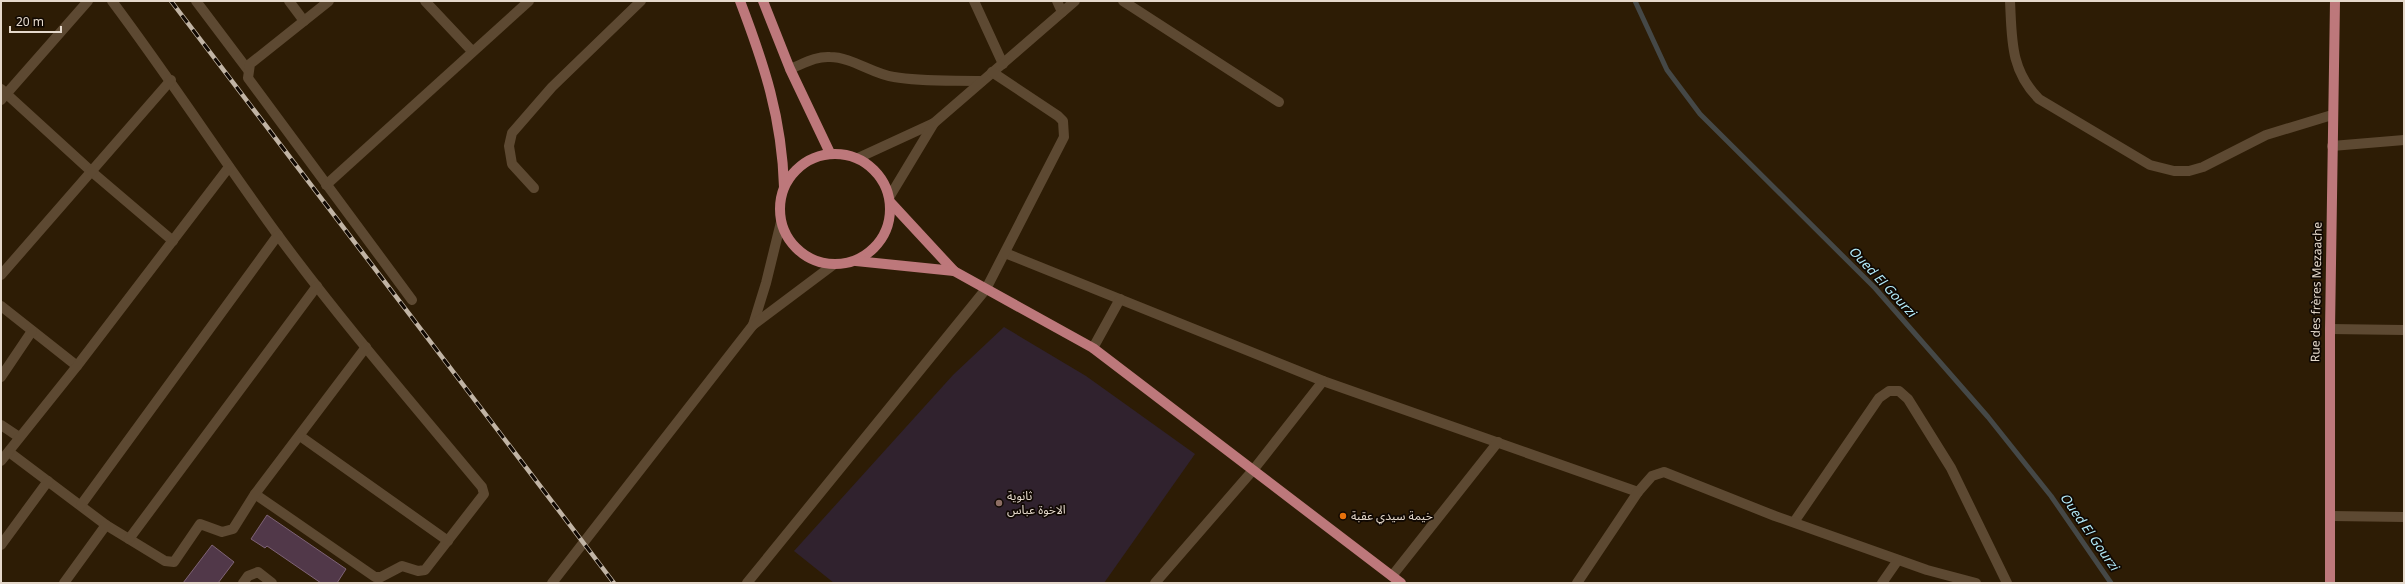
<svg xmlns="http://www.w3.org/2000/svg" width="2405" height="584" viewBox="0 0 2405 584" font-family="Georgia,'Noto Sans Arabic',serif">
<rect width="100%" height="100%" fill="#2d1c05"/>
<path fill="#30222e" d="M 1004,327 L 1086,376 L 1195,454 L 1104,583 L 834,583 L 794,551 L 953,375 Z"/>
<g fill="none" stroke-linecap="round" stroke-linejoin="round">
<path stroke="#454847" stroke-width="5" d="M 1635,1 L 1667,70 L 1700,114 L 1875,288 L 1988,417 L 2051,496 L 2111,583"/>
</g>
<g fill="#513849" stroke="#7e6376">
<path d="M 267,515 L 346,569 L 337,583 L 321,583 L 267,546 L 265,548 L 251,539 Z"/>
<path d="M 212,545 L 234,562 L 218,583 L 183,583 Z"/>
</g>
<g fill="none" stroke-linecap="round" stroke-linejoin="round">
<g stroke="#5d4932" stroke-width="10">
<path d="M 112,1 C 169,77 221,157 277,234 C 341,321 413,404 482,487 L 484,494 L 425,570 L 418,571 L 402,566 L 381,577 L 375,577 L 255,494"/>
<path d="M 196,1 L 248,70"/>
<path d="M 289,1 L 304,21"/>
<path d="M 329,1 L 250,64 L 248,78 L 412,300"/>
<path d="M 425,1 L 472,51"/>
<path d="M 974,1 L 1003,64"/>
<path d="M 1057,1 L 1062,12"/>
<path d="M 1123,1 L 1279,102"/>
<path d="M 2010,1 C 2012,39 2010,70 2039,99 L 2150,165 L 2174,171 L 2189,171 L 2203,167 L 2266,135 L 2332,115"/>
<path d="M 790,69 C 803,64 816,56 830,57 C 852,57 872,74 894,77 C 922,82 953,80 982,81"/>
<path d="M 1,89 L 92,172 L 173,241"/>
<path d="M 1,100 L 88,1"/>
<path d="M 2332,146 L 2404,140"/>
<path d="M 858,158 L 934,123"/>
<path d="M 326,185 L 529,1"/>
<path d="M 534,188 L 512,164 L 509,146 L 512,133 L 552,87 L 641,1"/>
<path d="M 890,196 L 934,123 L 1075,1"/>
<path d="M 1005,253 L 1323,381 L 1638,492"/>
<path d="M 1,275 L 171,80"/>
<path d="M 1,306 L 77,366"/>
<path d="M 753,325 L 766,283 L 781,222"/>
<path d="M 2330,329 L 2404,330"/>
<path d="M 1093,348 L 1120,299"/>
<path d="M 1,377 L 32,331"/>
<path d="M 1,425 L 19,437"/>
<path d="M 300,436 L 448,541"/>
<path d="M 9,452 L 106,525 L 165,561 L 174,562 L 200,524 L 222,532 L 233,529 L 255,494 L 366,347"/>
<path d="M 1,461 L 77,366 L 229,167"/>
<path d="M 81,505 L 278,235"/>
<path d="M 2331,516 L 2404,517"/>
<path d="M 1794,522 L 1879,398 L 1889,391 L 1899,391 L 1908,399 L 1951,468 L 2007,583"/>
<path d="M 129,539 L 317,286"/>
<path d="M 1,545 L 48,481"/>
<path d="M 1392,576 L 1498,442"/>
<path d="M 64,583 L 106,525"/>
<path d="M 243,583 L 248,576 L 258,572 L 272,583"/>
<path d="M 552,583 L 753,325 L 833,265"/>
<path d="M 747,583 L 986,289 L 1064,137 L 1063,121 L 1058,116 L 992,72"/>
<path d="M 1155,583 L 1254,469 L 1323,381"/>
<path d="M 1577,583 L 1638,492 L 1652,476 L 1664,472 L 1775,516 L 1927,570 L 1976,583"/>
<path d="M 1882,583 L 1898,560"/>
</g>
<g stroke="#bd787b" stroke-width="10">
<path d="M 740,1 C 764,64 782,118 784,187"/>
<path d="M 763,1 L 790,69 L 830,153"/>
<circle cx="835" cy="209" r="55"/>
<path d="M 891,203 L 954,271 L 1093,348 L 1401,583"/>
<path d="M 856,261 L 954,271"/>
<path d="M 2330,583 L 2330,329 L 2335,1"/>
</g>
<g stroke="#c1b4a5" stroke-width="4.5">
<path id="rail" d="M 171,1 L 614,583"/>
</g>
<use href="#rail" stroke="#100802" stroke-width="3" stroke-dasharray="9" stroke-linecap="butt"/>
</g>
<circle fill="#8d6e63" stroke="#100802" stroke-width="1.5" cx="999" cy="503" r="4"/>
<circle fill="#e8710a" stroke="#100802" stroke-width="1.5" cx="1343" cy="516" r="4"/>
<g text-anchor="middle" dominant-baseline="central" stroke-width="3.5" stroke-linejoin="round" paint-order="stroke">
<g font-size="12" fill="#e5d9cc" stroke="#100802">
<text transform="translate(2317 292) rotate(-89)">Rue des frères Mezaache</text>
</g>
<g font-size="12" fill="#e5d9cc" stroke="#100802" text-anchor="start">
<text x="1007" y="496">ثانوية<tspan x="1007" dy="14">الاخوة عباس</tspan></text>
<text x="1351" y="516">خيمة سيدي عقبة</text>
</g>
<g font-size="13" font-style="italic" fill="#b3ebf9" stroke="#100802">
<text transform="translate(1882 282) rotate(47)">Oued El Gourzi</text>
<text transform="translate(2089 532) rotate(55)">Oued El Gourzi</text>
</g>
</g>
<rect width="2405" height="584" fill="none" stroke="#e5d9cc" stroke-width="4"/>
<path d="M10 26v6h51v-6" fill="none" stroke="#e5d9cc" stroke-width="2"/>
<text x="16" y="26" font-size="12" fill="#e5d9cc" stroke="#100802" stroke-width="3" paint-order="stroke">20 m</text>
</svg>
